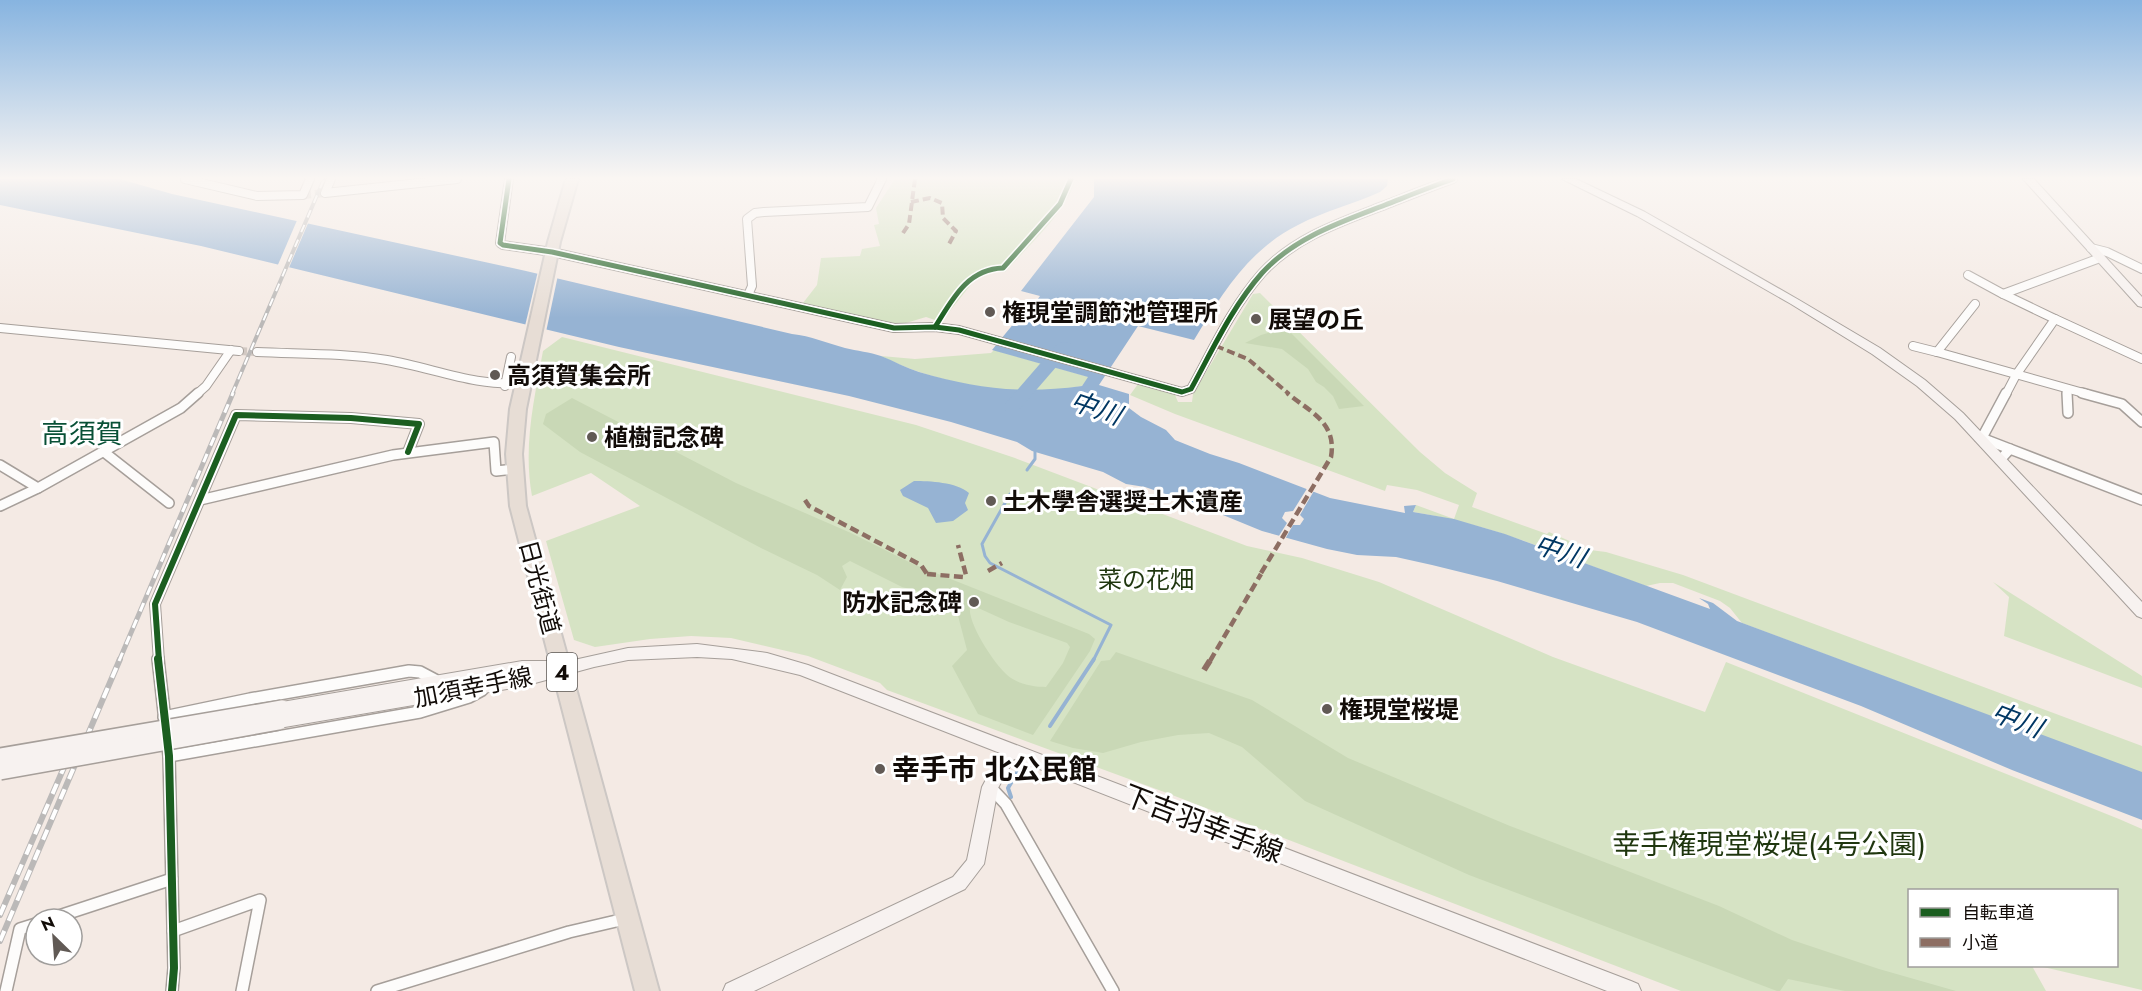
<svg xmlns="http://www.w3.org/2000/svg" width="2142" height="991" viewBox="0 0 2142 991" font-family="Jost,'Noto Sans JP',sans-serif">
<rect width="100%" height="100%" fill="#f4eae4"/>
<g fill="#d6e3c4">
<path d="M 895,179 L 1075,179 C 1068,211 1027,247 1005,272 L 991,270 L 977,277 L 941,322 L 926,317 L 896,326 L 803,303 L 817,285 L 821,258 L 860,256 L 862,249 L 880,246 L 874,225 L 879,224 L 876,208 Z"/>
<path d="M 1260,293 L 1420,452 L 1445,473 L 1477,493 L 1472,507 L 1547,534 L 1549,532 L 1590,550 L 1606,552 L 1683,575 L 2142,746 L 2142,773 L 1742,623 L 1730,608 L 1720,601 L 1673,583 L 1660,583 L 1646,586 C 1569,559 1494,524 1413,512 L 1416,505 L 1454,519 L 1459,505 L 1417,490 L 1387,485 L 1385,491 L 1175,414 L 1130,395 L 1138,384 L 1175,395 L 1178,402 L 1192,402 L 1193,394 L 1253,294 Z"/>
<path d="M 562,337 L 916,425 L 1015,458 L 1247,546 L 1302,558 L 1379,582 L 1553,657 L 1705,712 L 1726,662 L 2119,819 L 2142,829 L 2142,990 L 2039,966 L 2116,966 L 2116,890 L 1910,890 L 1910,966 L 2032,966 L 2046,991 L 1681,991 L 1167,793 L 887,690 L 880,683 L 808,656 L 731,638 L 691,636 L 650,639 L 595,647 L 574,640 L 546,541 L 640,506 L 591,473 L 532,496 C 523,447 534,400 543,351 Z"/>
<path d="M 994,350 L 1089,377 L 1082,386 C 1068,388 1054,391 1040,391 C 990,392 925,379 881,356 L 915,359 L 991,353 Z"/>
<path d="M 1993,582 L 2142,676 L 2142,688 L 2004,636 L 2009,597 Z"/>
</g>
<g fill="#c9d8b6" fill-rule="evenodd">
<path d="M 1278,330 L 1290,332 L 1364,406 L 1339,409 L 1333,396 L 1324,387 L 1316,382 L 1308,369 L 1282,349 L 1245,343 L 1261,335 Z"/>
<path d="M 572,398 L 736,483 L 851,533 L 913,564 L 1089,634 L 1095,639 L 1090,651 L 1033,735 L 978,714 L 952,666 L 967,650 L 957,612 L 939,597 L 902,587 L 850,561 L 842,566 L 847,577 L 840,590 L 817,575 L 761,548 L 580,452 L 543,424 L 546,414 ZM 970,607 L 976,607 L 1009,622 L 1067,643 L 1070,647 L 1063,663 L 1046,687 C 1034,687 1022,685 1011,678 C 997,669 967,623 970,607 Z"/>
<path d="M 1116,652 L 1252,700 L 1348,758 L 1510,826 L 1719,906 L 1792,940 L 1879,969 L 1956,991 L 1845,991 L 1788,979 L 1780,991 L 1777,991 L 1469,875 L 1305,801 L 1242,747 L 1209,733 L 1178,735 L 1141,742 L 1103,753 L 1073,748 L 1050,741 L 1101,661 L 1110,660 Z"/>
</g>
<g fill="#96b3d3">
<path d="M 0,179 L 120,179 L 172,194 L 526,271 L 792,334 C 811,336 827,343 845,348 C 857,351 870,352 881,356 C 894,361 906,368 919,372 C 977,389 1022,394 1082,386 L 1088,377 L 992,350 L 1023,312 L 1029,311 L 1040,296 L 1021,291 L 1094,197 L 1094,179 L 1388,179 L 1387,186 L 1380,192 C 1354,204 1324,211 1298,225 C 1248,250 1222,294 1194,340 L 1138,326 L 1099,385 L 1129,394 L 1129,408 L 1141,417 L 1166,430 L 1175,440 L 1210,454 L 1239,463 L 1330,498 L 1405,513 L 1404,506 L 1416,505 L 1413,512 L 1454,519 L 1505,534 L 1710,609 L 1708,604 L 1699,598 L 1713,603 L 1737,621 L 2142,772 L 2142,820 L 2012,770 L 1861,706 L 1637,622 L 1497,581 L 1432,565 L 1396,557 L 1357,555 L 1327,549 L 1262,531 L 1201,506 L 1145,487 L 1126,484 L 1103,472 L 1032,451 L 1017,442 L 951,422 L 849,396 L 619,347 L 201,246 L 0,205 Z"/>
<path d="M 914,481 C 930,481 956,482 969,493 L 965,503 L 968,510 L 953,521 L 936,523 L 928,508 L 903,496 L 900,490 Z"/>
</g>
<g fill="#f4eae4">
<path d="M 298,218 L 309,221 L 288,270 L 277,267 Z"/>
<path d="M 538,271 L 558,275 L 546,332 L 525,326 Z"/>
<path d="M 1308,487 L 1315,489 L 1300,515 L 1304,519 L 1300,525 L 1293,525 L 1284,541 L 1277,539 L 1287,523 L 1282,518 L 1285,512 L 1293,511 Z"/>
</g>
<g fill="none" stroke-linecap="round" stroke-linejoin="round">
<g stroke="#96b3d3" stroke-width="3">
<path d="M 1027,470 L 1035,459 L 1035,448"/>
<path d="M 1010,494 L 982,544 L 985,556 L 990,563 L 1111,625 L 1093,661"/>
</g>
<g stroke="#96b3d3" stroke-width="4">
<path d="M 1050,726 L 1094,659"/>
<path d="M 1011,797 L 1008,788 L 1018,771"/>
</g>
<path fill="#96b3d3" fill-rule="evenodd" d="M 1064,342 L 1070,343 L 1073,347 L 1070,351 L 1018,411 L 1006,411 L 1003,407 L 1006,403 L 1058,343 Z"/>
<g stroke="#d2c9c3" stroke-width="8" stroke-dasharray="8 4" stroke-linecap="butt">
<path d="M 303,195 L 325,193"/>
<path d="M 239,351 L 257,352"/>
</g>
<g stroke="#a69f9a" stroke-width="10">
<g id="street-far2">
<path d="M 185,179 L 257,196 L 303,195 L 310,179"/>
<path d="M 331,179 L 325,193 L 457,179"/>
<path d="M 509,179 L 500,243 L 503,245 L 552,252 L 894,328 L 935,327 L 959,330 L 1182,392 L 1191,389 C 1213,349 1232,307 1262,273 C 1295,237 1341,222 1385,205 C 1408,196 1430,187 1453,179"/>
<path d="M 2091,248 L 2107,252 L 2142,269"/>
<path d="M 1968,275 L 2003,294"/>
<path d="M 748,295 L 752,286 L 747,219 L 755,213 L 764,212 L 868,207 L 882,179"/>
<path d="M 1975,304 L 1937,352 L 2087,394"/>
<path d="M 2055,319 L 2142,359"/>
<path d="M 0,328 L 239,351"/>
<path d="M 1913,346 L 1937,352"/>
<path d="M 257,352 C 300,354 344,353 387,360 C 434,368 475,387 523,383"/>
<path d="M 505,386 L 511,357"/>
<path d="M 2067,389 L 2067,394"/>
<path d="M 197,394 L 206,386 L 231,350"/>
<path d="M 2006,394 L 2016,375 L 2055,319 L 2003,294 L 2100,258"/>
</g>
</g>
<g stroke="#a69f9a" stroke-width="12">
<g id="street-far1">
<path d="M 2067,393 L 2068,413"/>
<path d="M 2082,393 L 2122,404 L 2142,422"/>
<path d="M 1979,437 L 1984,434 L 2006,393"/>
<path d="M 1979,437 L 2010,449"/>
<path d="M 104,452 L 169,503"/>
<path d="M 2000,460 L 2010,449 L 2142,500"/>
<path d="M 0,465 L 38,488"/>
<path d="M 200,500 L 393,455 L 494,442 L 496,471 L 514,469"/>
<path d="M 0,506 L 38,488 L 181,408 L 198,393"/>
<path d="M 159,661 L 155,604 L 236,415 L 351,418 L 419,424 L 408,452"/>
</g>
</g>
<g stroke="#a69f9a" stroke-width="14">
<g id="street">
<path d="M 158,659 L 169,756 L 174,968 L 172,991"/>
<path d="M 164,717 L 250,699 L 409,671 L 420,672 L 437,681"/>
<path d="M 169,756 L 420,712 L 469,697 L 482,690"/>
<path d="M 990,787 L 1006,804 L 1113,991"/>
<path d="M 50,919 L 172,879"/>
<path d="M 173,931 L 260,900 L 242,991"/>
<path d="M 6,991 L 20,929 L 36,924"/>
<path d="M 377,991 L 569,932 L 629,918"/>
</g>
</g>
<g stroke="#a69f9a" stroke-width="2">
<g id="secondary">
<path d="M 1562,179 L 1576,179 L 1645,212 L 1799,300 L 1880,348 L 1925,380 L 1963,413 L 2142,602 L 2142,618 L 2137,616 L 1955,419 L 1917,386 L 1872,354 L 1791,304 L 1637,216 Z"/>
<path d="M 2023,179 L 2034,179 L 2142,297 L 2142,307 L 2138,306 Z"/>
<path d="M 697,644 L 767,653 L 808,665 L 1631,981 L 1638,984 L 1641,991 L 1607,991 L 1014,759 L 998,788 L 984,864 L 965,889 L 754,991 L 723,991 L 726,984 L 953,877 L 967,860 L 982,787 L 1000,753 L 800,675 L 732,659 L 697,657 L 628,660 L 594,667 L 524,686 L 279,728 L 273,726 L 271,721 L 273,716 L 279,714 L 274,709 L 276,704 L 282,702 L 522,661 L 550,661 L 556,664 L 628,648 ZM 525,673 L 524,674 L 455,685 L 522,673 Z"/>
</g>
</g>
<g stroke="#ccc7c4" stroke-width="4">
<path id="highway" d="M 566,179 L 578,179 L 560,242 L 526,409 L 522,454 L 526,506 L 659,991 L 635,991 L 510,506 L 506,454 L 510,409 L 548,242 Z"/>
</g>
<use href="#street-far2" stroke="#fdfcfb" stroke-width="8"/>
<use href="#street-far1" stroke="#fdfcfb" stroke-width="9"/>
<use href="#street" stroke="#fdfcfb" stroke-width="11"/>
<use href="#secondary" fill="#f7f2f0" fill-rule="evenodd"/>
<use href="#highway" fill="#e7ddd5" fill-rule="evenodd"/>
<g stroke="#bbb9b8" stroke-width="4">
<path id="rail-far2" d="M 232,394 L 324,179"/>
</g>
<g stroke="#bbb9b8" stroke-width="5">
<path id="rail-far1" d="M 119,661 L 233,393"/>
</g>
<g stroke="#bbb9b8" stroke-width="6">
<g id="rail">
<path d="M 0,915 L 65,765"/>
<path d="M 0,941 L 120,659"/>
</g>
</g>
<use href="#rail-far2" stroke="#fff" stroke-width="2" stroke-dasharray="8" stroke-linecap="butt"/>
<use href="#rail-far1" stroke="#fff" stroke-width="3" stroke-dasharray="9" stroke-linecap="butt"/>
<use href="#rail" stroke="#fff" stroke-width="4" stroke-dasharray="11" stroke-linecap="butt"/>
<g stroke="#a69f9a" stroke-width="20" stroke-linecap="butt">
<g id="secondary-bridge">
<path d="M 0,757 L 282,709"/>
<path d="M 0,771 L 279,721"/>
</g>
</g>
<use href="#secondary-bridge" stroke="#f7f2f0" stroke-width="17"/>
<g stroke="#8d6e63" stroke-width="4" stroke-dasharray="8 4" stroke-linecap="butt">
<path d="M 911,202 L 930,198 L 942,203 L 943,218 L 956,231 L 949,244"/>
<path d="M 903,233 L 909,224 L 915,179"/>
<path d="M 1216,346 L 1248,359 L 1289,394"/>
</g>
<g stroke="#8d6e63" stroke-width="4.5" stroke-dasharray="9 4.5" stroke-linecap="butt">
<path d="M 805,500 L 809,506 L 921,565 L 927,574 L 924,575"/>
<path d="M 988,571 L 1002,563"/>
<path d="M 1261,573 L 1331,457 C 1337,422 1310,412 1287,393"/>
<path d="M 927,574 L 963,577 L 966,575 L 958,545"/>
<path d="M 1210,661 L 1261,574"/>
</g>
<path stroke="#8d6e63" stroke-width="6" stroke-dasharray="11 6" stroke-linecap="butt" d="M 1204,670 L 1211,659"/>
<g stroke="#fff" stroke-width="8">
<g id="cycleway-far2">
<path d="M 509,179 L 500,243 L 503,245 L 552,252 L 894,328 L 935,327 L 959,330 L 1182,392 L 1191,389 C 1213,349 1232,307 1262,273 C 1295,237 1341,222 1385,205 C 1408,196 1430,187 1453,179"/>
<path d="M 935,327 C 952,300 967,269 1003,268 L 1060,204 L 1071,179"/>
</g>
</g>
<g stroke="#fff" stroke-width="10">
<path id="cycleway-far1" d="M 159,661 L 155,604 L 236,415 L 351,418 L 419,424 L 408,452"/>
</g>
<g stroke="#fff" stroke-width="11">
<path id="cycleway" d="M 158,659 L 169,756 L 174,968 L 172,991"/>
</g>
<use href="#cycleway-far2" stroke="#1b5e20" stroke-width="5"/>
<use href="#cycleway-far1" stroke="#1b5e20" stroke-width="6"/>
<use href="#cycleway" stroke="#1b5e20" stroke-width="8"/>
</g>
<linearGradient id="sky" x2="0" y2="1"><stop stop-color="#87b4e0"/><stop offset="0.56" stop-color="#faf6f3"/><stop offset="1" stop-color="#faf6f3" stop-opacity="0"/></linearGradient>
<rect width="2142" height="318" fill="url(#sky)"/>
<g fill="#615a55" stroke="#fff" stroke-width="2">
<circle cx="990" cy="312" r="6"/>
<circle cx="1256" cy="319" r="6"/>
<circle cx="495" cy="375" r="6"/>
<circle cx="592" cy="437" r="6"/>
<circle cx="991" cy="501" r="6"/>
<circle cx="974" cy="602" r="6"/>
<circle cx="1327" cy="709" r="6"/>
<circle cx="880" cy="769" r="6"/>
</g>
<g text-anchor="middle" dominant-baseline="central" stroke-width="6" stroke-linejoin="round" paint-order="stroke">
<rect fill="#fff" stroke="#595552" stroke-width="1.5" x="547" y="653" width="30" height="38" rx="4.5"/>
<g font-size="22" font-weight="bold" fill="#120c08">
<text x="562" y="672">4</text>
</g>
<g font-size="24" font-weight="bold" fill="#120c08" stroke="#fff" text-anchor="start">
<text x="1002" y="312">権現堂調節池管理所</text>
<text x="1268" y="319">展望の丘</text>
<text x="507" y="375">高須賀集会所</text>
<text x="604" y="437">植樹記念碑</text>
<text x="1003" y="501">土木學舎選奨土木遺産</text>
<text x="962" y="602" text-anchor="end">防水記念碑</text>
<text x="1339" y="709">権現堂桜堤</text>
</g>
<g font-size="24" fill="#1f360e" stroke="#fff">
<text x="1146" y="579">菜の花畑</text>
</g>
<g font-size="24" fill="#120c08" stroke="#fff">
<text transform="translate(540 587) rotate(75)">日光街道</text>
<text transform="translate(473 687) rotate(-11)">加須幸手線</text>
</g>
<g font-size="26" font-style="italic" fill="#003763" stroke="#fff">
<text transform="translate(1096 408) rotate(19)">中川</text>
<text transform="translate(1560 551) rotate(18)">中川</text>
<text transform="translate(2017 720) rotate(21)">中川</text>
</g>
<g font-size="27" fill="#085036" stroke="#fff">
<text x="82" y="433">高須賀</text>
</g>
<g font-size="28" font-weight="bold" fill="#120c08" stroke="#fff" text-anchor="start">
<text x="892" y="769">幸手市 北公民館</text>
</g>
<g font-size="28" fill="#120c08" stroke="#fff">
<text transform="translate(1203 824) rotate(21)">下吉羽幸手線</text>
</g>
<g font-size="28" fill="#1f360e" stroke="#fff">
<text x="1769" y="844">幸手権現堂桜堤(4号公園)</text>
</g>
</g>
<rect x="1908" y="889" width="210" height="78" fill="#ffffff" stroke="#a09e9c" stroke-width="1.5"/>
<rect x="1920" y="908" width="30" height="9" fill="#1b5e20" stroke="#a09e9c" stroke-width="1.5"/>
<text x="1962" y="919" font-size="18" fill="#120c08">自転車道</text>
<rect x="1920" y="938" width="30" height="9" fill="#8d6e63" stroke="#a09e9c" stroke-width="1.5"/>
<text x="1962" y="949" font-size="18" fill="#120c08">小道</text>
<g transform="translate(54 937) rotate(335)"><circle r="28" fill="#ffffff" stroke="#a09e9c" stroke-width="1.5"/>
<path d="M0-4.5L10 22L0 15L-10 22Z" fill="#615a55"/>
<text y="-9" font-size="16" font-weight="bold" text-anchor="middle" fill="#120c08">N</text>
</g>
</svg>
